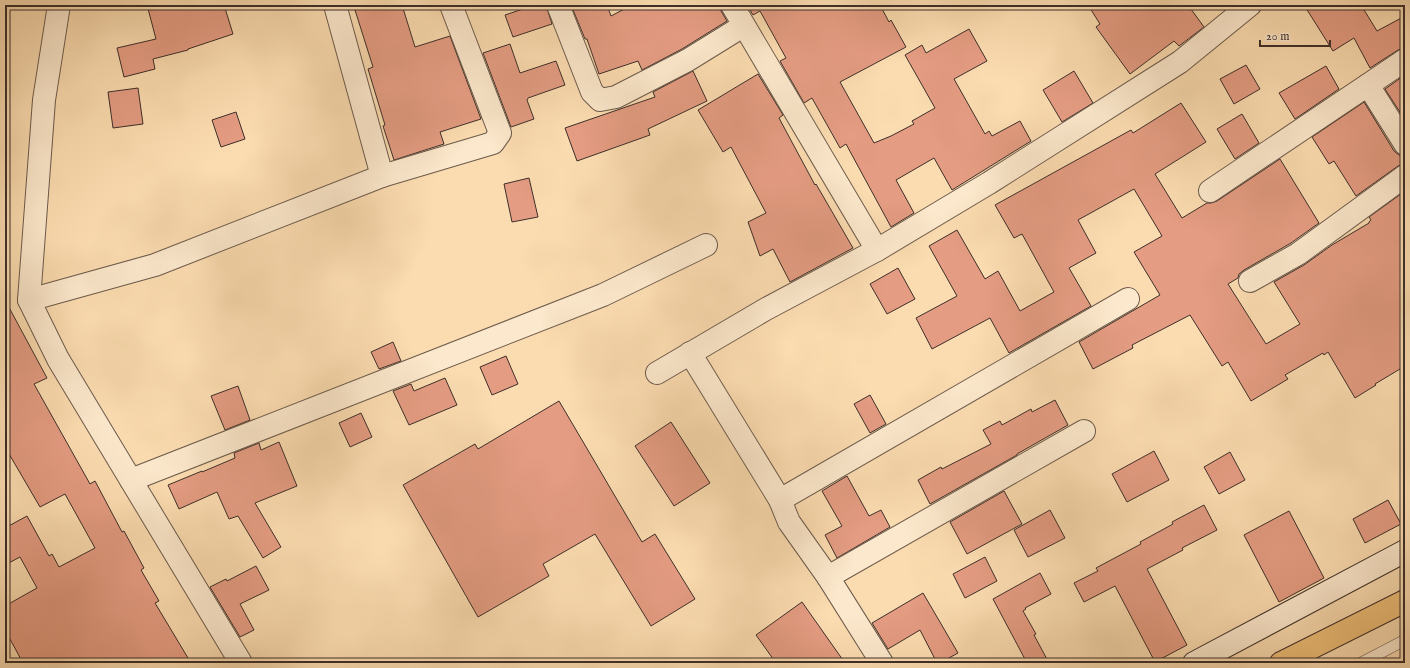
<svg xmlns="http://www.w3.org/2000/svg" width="1410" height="668" viewBox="0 0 1410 668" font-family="'IM FELL English',serif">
<rect width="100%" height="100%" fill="#fbdcb0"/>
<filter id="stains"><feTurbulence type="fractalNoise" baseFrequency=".005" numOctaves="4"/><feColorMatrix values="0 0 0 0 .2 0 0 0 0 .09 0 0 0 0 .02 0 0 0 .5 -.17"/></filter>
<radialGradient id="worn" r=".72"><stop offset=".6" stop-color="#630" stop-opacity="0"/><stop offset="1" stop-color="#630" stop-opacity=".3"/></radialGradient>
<g fill="#e49c82" stroke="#3d2f2a">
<path d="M 147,5 L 224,5 L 233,34 L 188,49 L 188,50 L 153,59 L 155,69 L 124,77 L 117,48 L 156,39 Z"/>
<path d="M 370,5 L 402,5 L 415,47 L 450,36 L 481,119 L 440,132 L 444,144 L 394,160 L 383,126 L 385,125 L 368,69 L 373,67 L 355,10 Z"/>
<path d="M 535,5 L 546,5 L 552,24 L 513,37 L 505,15 Z"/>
<path d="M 571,5 L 607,5 L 611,16 L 632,5 L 720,5 L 721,11 L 727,21 L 682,49 L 642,70 L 638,61 L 599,74 L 587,39 L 585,39 Z"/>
<path d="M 747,5 L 880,5 L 889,22 L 891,20 L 906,47 L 840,82 L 874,143 L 891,136 L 914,124 L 912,121 L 935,108 L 905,55 L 922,45 L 926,53 L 969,29 L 987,61 L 954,79 L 985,134 L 989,131 L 992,136 L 1020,121 L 1031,141 L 952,190 L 934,158 L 896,180 L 914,213 L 891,227 L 846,144 L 840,148 L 812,98 L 804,103 L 780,61 L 786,58 L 760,11 L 753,15 Z"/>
<path d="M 1088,5 L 1188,5 L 1204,27 L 1179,46 L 1174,41 L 1130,74 L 1096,27 L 1100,24 Z"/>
<path d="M 1304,5 L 1361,5 L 1377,31 L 1405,16 L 1405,48 L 1398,50 L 1370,68 L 1354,38 L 1333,51 Z"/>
<path d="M 510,44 L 520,73 L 556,61 L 565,85 L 528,98 L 527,100 L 534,119 L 511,127 L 483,53 Z"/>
<path d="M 1246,65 L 1260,89 L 1234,104 L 1220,79 Z"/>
<path d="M 1326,66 L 1339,89 L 1295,119 L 1279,93 Z"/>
<path d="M 693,71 L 707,101 L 648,129 L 650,135 L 577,161 L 565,128 L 655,97 L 653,92 Z"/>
<path d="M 1074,71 L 1093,103 L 1062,122 L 1043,90 Z"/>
<path d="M 758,74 L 783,115 L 779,118 L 815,185 L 816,184 L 853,248 L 790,282 L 773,249 L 760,256 L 748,222 L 766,213 L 731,147 L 723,152 L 698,110 Z"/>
<path d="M 1402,77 L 1405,83 L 1405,120 L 1385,89 Z"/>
<path d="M 138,88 L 143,124 L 113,128 L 108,92 Z"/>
<path d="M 1364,102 L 1394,151 L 1399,155 L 1405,156 L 1405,164 L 1398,166 L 1356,196 L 1334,161 L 1329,164 L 1312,137 Z"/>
<path d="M 1181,103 L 1206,142 L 1155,174 L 1182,218 L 1207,203 L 1211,203 L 1217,201 L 1280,159 L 1319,223 L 1291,243 L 1244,270 L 1239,274 L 1238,278 L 1228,284 L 1266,344 L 1300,324 L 1274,282 L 1304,265 L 1332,245 L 1369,223 L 1369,222 L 1371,220 L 1369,217 L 1405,191 L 1405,366 L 1375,384 L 1376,385 L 1355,398 L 1328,352 L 1324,355 L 1323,353 L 1285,375 L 1288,379 L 1251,401 L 1228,362 L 1222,366 L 1190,315 L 1132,345 L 1133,348 L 1093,369 L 1079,342 L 1160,295 L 1134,252 L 1162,236 L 1134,189 L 1078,220 L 1096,253 L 1069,268 L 1091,306 L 1009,353 L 990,318 L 932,349 L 916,318 L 957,296 L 929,246 L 957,230 L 985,279 L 998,271 L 1020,311 L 1054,292 L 1022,234 L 1014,238 L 995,205 L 1131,130 L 1133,133 Z"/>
<path d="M 236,112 L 245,139 L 221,147 L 212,120 Z"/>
<path d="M 1242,114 L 1259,143 L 1235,159 L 1217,129 Z"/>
<path d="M 529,178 L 538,217 L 512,222 L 504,184 Z"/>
<path d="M 898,268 L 915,299 L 887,314 L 870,284 Z"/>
<path d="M 5,300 L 47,378 L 34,384 L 90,484 L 95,481 L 122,532 L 124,531 L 144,568 L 141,570 L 159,601 L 155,603 L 191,663 L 23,663 L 5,630 L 5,606 L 37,588 L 20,557 L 5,565 L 5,528 L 27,516 L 49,556 L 52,554 L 59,567 L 95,548 L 65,494 L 40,507 L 5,447 Z"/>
<path d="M 393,342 L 401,361 L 379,369 L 371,352 Z"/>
<path d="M 506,356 L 518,384 L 492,395 L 480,367 Z"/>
<path d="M 445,378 L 457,405 L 409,425 L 393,391 L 411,384 L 414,391 Z"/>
<path d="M 238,386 L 250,420 L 225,430 L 211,396 Z"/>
<path d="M 870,395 L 886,424 L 870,433 L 854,404 Z"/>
<path d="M 1055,400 L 1068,425 L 1017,454 L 1017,455 L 930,504 L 918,480 L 941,467 L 942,469 L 991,444 L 983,430 L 1000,421 L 1002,425 L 1031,409 L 1032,412 Z"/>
<path d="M 559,401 L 642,542 L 655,534 L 695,599 L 651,626 L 595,534 L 543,564 L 549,576 L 478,617 L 403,485 L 475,444 L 478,449 Z"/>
<path d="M 361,413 L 372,437 L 350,447 L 339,423 Z"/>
<path d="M 671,422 L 710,483 L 674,506 L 635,446 Z"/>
<path d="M 279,442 L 297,486 L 255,503 L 281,547 L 263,558 L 238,516 L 229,519 L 217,492 L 179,509 L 168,485 L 202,471 L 202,472 L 235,458 L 234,453 L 259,443 L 261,450 Z"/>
<path d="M 1154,451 L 1169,480 L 1127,502 L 1112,474 Z"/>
<path d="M 1230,452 L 1245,480 L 1219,494 L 1204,467 Z"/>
<path d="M 847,476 L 869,516 L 881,510 L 890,527 L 837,558 L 825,535 L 842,526 L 822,491 Z"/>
<path d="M 1004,491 L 1022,524 L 967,554 L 950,522 Z"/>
<path d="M 1388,500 L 1401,524 L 1365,543 L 1353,519 Z"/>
<path d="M 1204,505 L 1217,530 L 1182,548 L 1183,550 L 1147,569 L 1187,645 L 1155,662 L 1115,586 L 1084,602 L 1074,583 L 1098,571 L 1096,568 L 1141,544 L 1140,542 L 1173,524 L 1172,522 Z"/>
<path d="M 1050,510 L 1065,538 L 1028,557 L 1014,530 Z"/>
<path d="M 1289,511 L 1324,578 L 1279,602 L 1244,535 Z"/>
<path d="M 985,557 L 997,581 L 965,598 L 953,574 Z"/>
<path d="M 256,566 L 269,590 L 240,604 L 254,630 L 240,637 L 210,587 L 226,579 L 227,581 Z"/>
<path d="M 1040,573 L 1051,594 L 1025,608 L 1026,609 L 1023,611 L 1036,634 L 1034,635 L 1049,663 L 1027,663 L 993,599 Z"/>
<path d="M 923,593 L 958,653 L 940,663 L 937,663 L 920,630 L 888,649 L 872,623 Z"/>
<path d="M 802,602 L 845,663 L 776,663 L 756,635 Z"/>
</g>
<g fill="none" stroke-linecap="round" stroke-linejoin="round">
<g stroke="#6c5a4c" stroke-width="12">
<path id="lane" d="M 1361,663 L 1405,640"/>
</g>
<g stroke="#6c5a4c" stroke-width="24">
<g id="street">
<path d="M 59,5 L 44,100 L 29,300 L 58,359 L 241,663"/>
<path d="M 335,5 L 382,176"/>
<path d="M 558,5 L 592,92 L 600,100 L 616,97 L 688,60 L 743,26"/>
<path d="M 732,5 L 877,250"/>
<path d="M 1368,85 L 1405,144"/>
<path d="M 1210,191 L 1405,60"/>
<path d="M 1250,281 L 1298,254 L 1405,176"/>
<path d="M 29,300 L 155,265 L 382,176 L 493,143 L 500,133 L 451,5"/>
<path d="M 690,353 L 780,500 L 789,522 L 828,577 L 882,663"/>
<path d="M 657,373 L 766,309 L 877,250 L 989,183 L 1180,62 L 1250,5"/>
<path d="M 131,480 L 603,295 L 706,245"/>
<path d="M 780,500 L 1128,299"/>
<path d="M 828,577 L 1084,431"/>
</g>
</g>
<g stroke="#3d2f2a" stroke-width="24">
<path id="secondary" d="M 1194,663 L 1405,551"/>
</g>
<g stroke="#3d2f2a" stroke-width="24">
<path id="primary" d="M 1281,663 L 1405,601"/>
</g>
<use href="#lane" stroke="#fce8cc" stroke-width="11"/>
<use href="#street" stroke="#fce8cc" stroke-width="22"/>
<use href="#secondary" stroke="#fce8cc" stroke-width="22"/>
<use href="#primary" stroke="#eebe78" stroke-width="22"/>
</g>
<rect width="1410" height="668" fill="none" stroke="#fbdcb0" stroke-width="20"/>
<rect x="6" y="6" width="1398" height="656" fill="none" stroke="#3d2f2a" stroke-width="2"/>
<rect x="10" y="10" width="1390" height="648" fill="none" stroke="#3d2f2a"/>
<path d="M1260 40v6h70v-6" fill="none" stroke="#3d2f2a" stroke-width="2"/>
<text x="1266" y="40" font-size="12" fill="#3d2f2a" stroke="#fce8cc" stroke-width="3" paint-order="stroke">20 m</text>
<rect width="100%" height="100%" filter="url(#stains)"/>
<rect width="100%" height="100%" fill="url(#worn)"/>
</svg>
